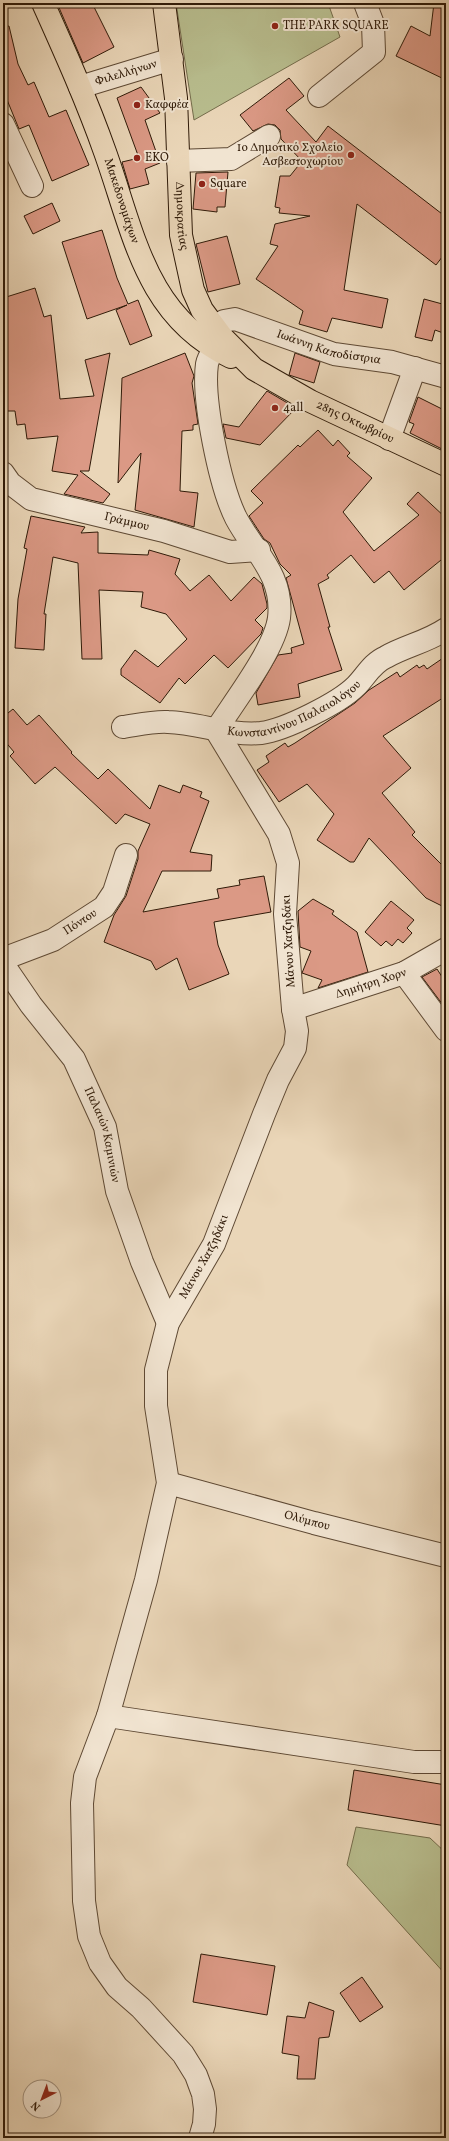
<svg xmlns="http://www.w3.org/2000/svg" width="449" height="2141" viewBox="0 0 449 2141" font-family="Vollkorn,serif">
<rect width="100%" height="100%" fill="#ead6b8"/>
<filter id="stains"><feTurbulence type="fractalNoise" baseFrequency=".005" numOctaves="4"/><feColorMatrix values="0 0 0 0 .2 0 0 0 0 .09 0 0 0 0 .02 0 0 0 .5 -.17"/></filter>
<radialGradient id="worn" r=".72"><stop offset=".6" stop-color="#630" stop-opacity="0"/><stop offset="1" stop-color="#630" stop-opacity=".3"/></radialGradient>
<g fill="#b8bd8e" stroke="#746c4b">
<path d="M 176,3 L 328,3 L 340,37 L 194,120 Z"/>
<path d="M 356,1827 L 430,1838 L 446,1853 L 446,1975 L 347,1865 Z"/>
</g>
<g fill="#db9985" stroke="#2f1a08">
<path d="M 57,3 L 92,3 L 114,47 L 83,63 Z"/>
<path d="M 434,3 L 446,3 L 446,80 L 396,56 L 411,26 L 430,36 Z"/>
<path d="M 9,26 L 18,64 L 28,85 L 34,82 L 49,117 L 66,110 L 89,165 L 52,181 L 29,125 L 19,129 L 3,90 L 3,27 Z"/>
<path d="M 289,78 L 304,96 L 286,110 L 316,142 L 328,126 L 446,217 L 446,252 L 436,265 L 357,204 L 344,290 L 388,299 L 382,328 L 332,318 L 327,332 L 299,324 L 303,311 L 256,279 L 278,246 L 270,244 L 275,224 L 310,216 L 279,213 L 280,208 L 275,207 L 280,176 L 290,176 L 302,161 L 281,139 L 280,130 L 275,125 L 268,124 L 253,131 L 240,115 Z"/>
<path d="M 141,87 L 160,113 L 145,120 L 160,163 L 145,169 L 149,184 L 130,189 L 122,162 L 139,158 L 117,98 Z"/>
<path d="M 228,172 L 225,207 L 217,207 L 217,212 L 193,209 L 196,173 Z"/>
<path d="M 52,203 L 60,221 L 33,234 L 24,216 Z"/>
<path d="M 102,230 L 117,278 L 128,304 L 138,300 L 152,336 L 130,345 L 116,310 L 127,305 L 87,319 L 62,242 Z"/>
<path d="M 227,236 L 240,284 L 208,292 L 196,244 Z"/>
<path d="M 35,288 L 44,317 L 51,315 L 60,399 L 94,396 L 85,360 L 110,353 L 89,471 L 80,471 L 110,494 L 103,503 L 64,494 L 78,475 L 52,471 L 58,436 L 27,439 L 25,424 L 17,425 L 15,411 L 7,411 L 5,397 L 3,397 L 3,298 Z"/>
<path d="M 424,299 L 446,305 L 446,334 L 435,330 L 432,341 L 415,337 Z"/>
<path d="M 185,353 L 194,376 L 192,383 L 198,424 L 193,425 L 193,430 L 182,431 L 180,491 L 198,493 L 194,527 L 135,510 L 141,453 L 118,483 L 122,378 Z"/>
<path d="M 295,353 L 320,362 L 314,383 L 289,375 Z"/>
<path d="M 267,391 L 296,408 L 260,445 L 226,438 L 223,424 L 239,427 Z"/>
<path d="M 418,397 L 446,411 L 446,440 L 442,449 L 410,433 L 414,424 L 409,422 Z"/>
<path d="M 318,430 L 333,446 L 338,440 L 350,453 L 347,456 L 372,478 L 343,512 L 374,551 L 419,515 L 407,504 L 418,492 L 446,518 L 446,556 L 404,590 L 389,571 L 374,583 L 351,555 L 327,575 L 329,578 L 318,584 L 330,627 L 328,627 L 342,670 L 298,684 L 300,697 L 258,705 L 256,693 L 278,655 L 292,653 L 291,648 L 304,644 L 286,578 L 291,575 L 280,564 L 270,543 L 264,539 L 249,516 L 263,503 L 251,491 L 298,445 L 300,447 Z"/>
<path d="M 31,516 L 85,527 L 81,533 L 98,532 L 98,553 L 148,555 L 149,550 L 180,559 L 175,574 L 190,591 L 209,575 L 231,601 L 254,577 L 262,584 L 267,604 L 267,608 L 255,620 L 263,628 L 261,634 L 228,668 L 214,655 L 185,684 L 179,678 L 160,703 L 121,675 L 121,669 L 135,650 L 158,667 L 187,639 L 166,614 L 141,607 L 143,592 L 99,590 L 102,659 L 82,659 L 78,563 L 53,557 L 44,614 L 46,614 L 44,650 L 15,648 L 18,599 L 27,549 L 24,548 Z"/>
<path d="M 446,656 L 446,696 L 383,736 L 411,768 L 382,793 L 415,832 L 412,835 L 446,869 L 446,908 L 426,898 L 369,838 L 354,862 L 350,862 L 317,840 L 334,814 L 307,784 L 279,802 L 257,770 L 269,762 L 266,756 L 285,743 L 288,747 L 295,743 L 355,703 L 369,690 L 397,672 L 400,677 L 417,665 L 419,668 L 424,665 L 427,669 Z"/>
<path d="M 13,709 L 27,725 L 39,715 L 72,752 L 71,753 L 98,779 L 108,769 L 150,809 L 159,785 L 180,793 L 183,785 L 202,792 L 200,797 L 209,801 L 190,852 L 212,855 L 211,871 L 162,871 L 143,912 L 219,898 L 217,889 L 240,885 L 239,880 L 264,876 L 271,912 L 214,922 L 218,945 L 229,974 L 189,990 L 177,958 L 156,970 L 151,961 L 104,942 L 114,915 L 126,896 L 138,859 L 138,851 L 150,824 L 125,814 L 116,824 L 55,767 L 35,784 L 10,756 L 14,752 L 3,739 L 3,717 Z"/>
<path d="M 313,899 L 334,911 L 332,914 L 357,932 L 368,972 L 318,988 L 322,980 L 302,973 L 311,951 L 300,947 L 298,911 Z"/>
<path d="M 391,901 L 414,920 L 407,928 L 412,933 L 403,943 L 398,939 L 392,946 L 386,941 L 381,946 L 365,932 Z"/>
<path d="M 437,969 L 446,983 L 446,1009 L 422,977 Z"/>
<path d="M 354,1770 L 446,1785 L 446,1826 L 348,1810 Z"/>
<path d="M 201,1954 L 275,1966 L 267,2015 L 193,2002 Z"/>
<path d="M 362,1977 L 383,2007 L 360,2022 L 340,1993 Z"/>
<path d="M 309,2002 L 334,2011 L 329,2037 L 319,2038 L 315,2079 L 297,2079 L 299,2056 L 282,2053 L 287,2016 L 305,2018 Z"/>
</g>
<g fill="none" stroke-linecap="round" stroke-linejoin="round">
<g stroke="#5e4934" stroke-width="24">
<g id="minor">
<path id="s1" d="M 80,87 L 172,59"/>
<path d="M 319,96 L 374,52 L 373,24 L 365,3"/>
<path d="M 3,124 L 32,186"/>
<path d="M 178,161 L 231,159 L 269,136"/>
<path id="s2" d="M 215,328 L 224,321 L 235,319 L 334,354 L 392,362 L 446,377"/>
<path d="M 389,439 L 415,368"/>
<path id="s3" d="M 3,473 L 10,483 L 31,499 L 164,531 L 230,552 L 259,550"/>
<path id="s4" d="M 123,727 C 137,725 154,721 168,722 C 199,723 230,736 261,733 C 285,730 339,703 356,686 C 366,676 372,663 386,657 C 405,646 427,642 446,629"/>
<path id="s5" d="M 3,959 L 53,940 L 104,907 L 114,892 L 126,855"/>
<path id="s6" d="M 3,964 L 31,1005 L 74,1059 L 105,1127 L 117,1191 L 142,1262 L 168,1323"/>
<path d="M 404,973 L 446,1030"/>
<path id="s7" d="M 293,1009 L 404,973 L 446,949"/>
<path id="s8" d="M 168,1483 L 314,1523 L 446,1556"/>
<path d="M 108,1716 L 414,1762 L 442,1762"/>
<path id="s9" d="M 200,2138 L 204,2124 L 205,2109 L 203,2094 L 196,2075 L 183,2054 L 141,2008 L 117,1987 L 100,1963 L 89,1936 L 84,1901 L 82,1803 L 85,1777 L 108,1716 L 146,1580 L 168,1483 L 156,1406 L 156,1370 L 168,1323 L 214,1244 L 264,1114 L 278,1080 L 295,1048 L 297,1031 L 293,1009 L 285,914 L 288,863 L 279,834 L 216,730 C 234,702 275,649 279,618 C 284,575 254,552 236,518 C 220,486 202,399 207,364 C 208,358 212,353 215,348"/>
</g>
</g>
<g stroke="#2f1a08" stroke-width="24">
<g id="major">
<path id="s10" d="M 43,3 C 65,52 87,101 105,152 C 134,233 145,316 231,357"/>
<path id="s11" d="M 164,3 L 176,98 L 181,235 L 193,290 L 202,310 L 222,337 L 254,369 L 310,401 L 446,465"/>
</g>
</g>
<use href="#minor" stroke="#f1e4d1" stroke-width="22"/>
<use href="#major" stroke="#ead6b8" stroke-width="22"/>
</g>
<g fill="#8f2418" stroke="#f1e4d1" stroke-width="1.5">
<circle cx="275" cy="26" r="4"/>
<circle cx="137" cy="105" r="4"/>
<circle cx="351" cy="155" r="4"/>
<circle cx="137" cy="158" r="4"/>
<circle cx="202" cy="184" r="4"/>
<circle cx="275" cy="408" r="4"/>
</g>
<g text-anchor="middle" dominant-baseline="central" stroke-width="4" stroke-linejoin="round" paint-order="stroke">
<g font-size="12" fill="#2f1a08" stroke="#f1e4d1" text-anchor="start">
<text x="283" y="26">THE PARK SQUARE</text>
<text x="145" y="105">Καφφέα</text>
<text x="343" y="148" text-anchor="end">1ο Δημοτικό Σχολείο<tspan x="343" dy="14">Ασβεστοχωρίου</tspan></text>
<text x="145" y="158">EKO</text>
<text x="210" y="184">Square</text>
<text x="283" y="408">4all</text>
</g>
<g font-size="12" fill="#2f1a08" stroke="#f1e4d1">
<text stroke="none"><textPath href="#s1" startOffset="48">Φιλελλήνων</textPath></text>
<text stroke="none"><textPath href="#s10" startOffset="213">Μακεδονομάχων</textPath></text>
<text stroke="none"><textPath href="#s11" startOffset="214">Δημοκρατίας</textPath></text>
<text stroke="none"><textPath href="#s2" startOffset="121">Ιωάννη Καποδίστρια</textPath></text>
<text stroke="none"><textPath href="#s11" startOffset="504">28ης Οκτωβρίου</textPath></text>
<text stroke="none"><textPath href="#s3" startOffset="137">Γράμμου</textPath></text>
<text stroke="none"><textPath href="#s4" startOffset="178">Κωνσταντίνου Παλαιολόγου</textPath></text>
<text stroke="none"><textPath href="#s5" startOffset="86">Πόντου</textPath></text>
<text transform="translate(289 941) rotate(-93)">Μάνου Χατζηδάκι</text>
<text stroke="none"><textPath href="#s7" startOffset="82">Δημήτρη Χορν</textPath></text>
<text stroke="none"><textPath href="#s6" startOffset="200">Παλαιών Καμινιών</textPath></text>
<text stroke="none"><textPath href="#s9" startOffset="946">Μάνου Χατζηδάκι</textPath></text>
<text stroke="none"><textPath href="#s8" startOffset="144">Ολύμπου</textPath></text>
</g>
</g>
<rect width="449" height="2141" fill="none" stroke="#ead6b8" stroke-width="16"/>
<rect x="4" y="4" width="441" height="2133" fill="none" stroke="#2f1a08" stroke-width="2"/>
<rect x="8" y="8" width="433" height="2125" fill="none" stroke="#2f1a08"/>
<g transform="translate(42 2099) rotate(222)"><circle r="19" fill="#f1e4d1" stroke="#a39381"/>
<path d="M0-3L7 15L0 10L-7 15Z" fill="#8f2418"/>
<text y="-6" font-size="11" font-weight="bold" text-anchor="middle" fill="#2f1a08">N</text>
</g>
<rect width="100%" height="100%" filter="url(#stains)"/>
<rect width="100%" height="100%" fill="url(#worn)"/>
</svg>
